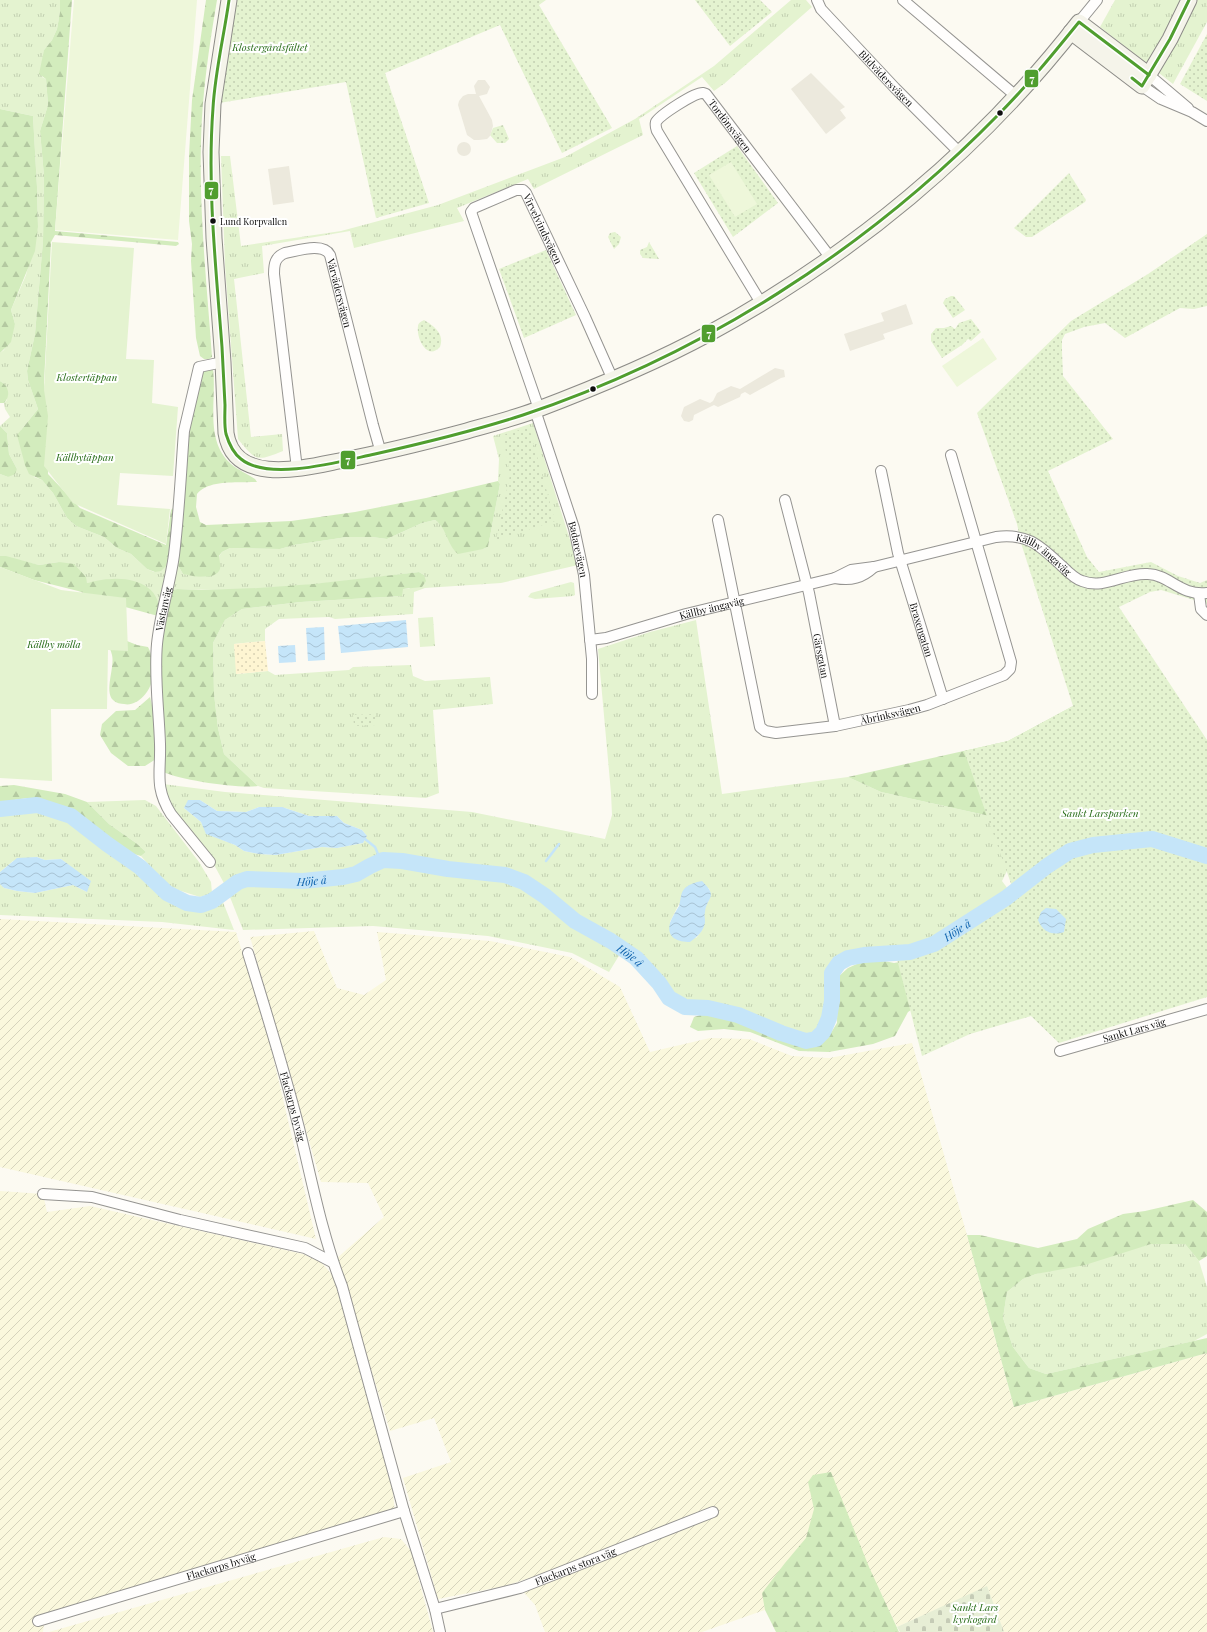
<svg xmlns="http://www.w3.org/2000/svg" width="1207" height="1632" viewBox="0 0 1207 1632" font-family="'Playfair Display',serif">
<defs>
<pattern id="farmland-furrows" width="10" height="10" patternUnits="userSpaceOnUse"><rect width="10" height="10" fill="#faf8dd"/><path d="M-1 1l2-2M0 10L10 0M9 11l2-2" fill="none" stroke="#d5d3bc"/></pattern>
<pattern id="grass-tufts" width="24" height="20" patternUnits="userSpaceOnUse"><rect width="24" height="20" fill="#e4f3d0"/><path d="M3 7l-1-3M5 7V3M7 7l1-3M15 17l-1-3M17 17v-4M19 17l1-3" fill="none" stroke="#c2cfb1"/></pattern>
<pattern id="forest-firs" width="22" height="20" patternUnits="userSpaceOnUse"><rect width="22" height="20" fill="#d3ecbd"/><path d="M5 1l3.5 6h-7zM16 11l3.5 6h-7z" fill="#b4c9a1"/></pattern>
<pattern id="sand-dots" width="8" height="8" patternUnits="userSpaceOnUse"><rect width="8" height="8" fill="#fef5d2"/><path d="M2 2h.1M6 6h.1" fill="none" stroke="#d8d1b3" stroke-width="1.8" stroke-linecap="round"/></pattern>
<pattern id="cemetery-stones" width="16" height="16" patternUnits="userSpaceOnUse"><rect width="16" height="16" fill="#e7eed5"/><path d="M2 7V4a2 2 0 0 1 4 0v3zM10 15v-3a2 2 0 0 1 4 0v3z" fill="#c5cbb6"/></pattern>
<pattern id="park-dots" width="8" height="8" patternUnits="userSpaceOnUse"><rect width="8" height="8" fill="#e4f3d0"/><path d="M2 2h.1M6 6h.1" fill="none" stroke="#c2cfb1" stroke-width="1.8" stroke-linecap="round"/></pattern>
<pattern id="water-waves" width="16" height="10" patternUnits="userSpaceOnUse"><rect width="16" height="10" fill="#c5e5f9"/><path d="M0 5q4-4 8 0t8 0" fill="none" stroke="#a8c3d4"/></pattern>
</defs>
<rect width="100%" height="100%" fill="#fcfaf2"/>
<g fill="url(#farmland-furrows)">
<path d="M 0,919 L 236,932 L 270,1044 L 316,1239 L 0,1167 Z"/>
<path d="M 314,931 L 337,988 L 364,995 L 386,980 L 377,932 L 490,941 L 570,957 L 620,987 L 650,1052 L 710,1038 L 749,1039 L 792,1056 L 829,1058 L 912,1043 L 967,1235 L 1014,1407 L 1207,1353 L 1207,1632 L 1004,1632 L 987,1587 L 897,1627 L 868,1567 L 765,1610 L 702,1632 L 545,1632 L 535,1605 L 520,1588 L 548,1572 L 505,1586 L 438,1599 L 403,1478 L 451,1462 L 434,1418 L 390,1431 L 337,1258 L 384,1217 L 368,1183 L 321,1182 L 250,937 Z"/>
<path d="M 0,1191 L 43,1194 L 47,1212 L 90,1206 L 303,1254 L 322,1263 L 334,1277 L 393,1492 L 395,1514 L 45,1617 L 43,1632 L 0,1632 Z"/>
<path d="M 384,1537 L 401,1539 L 411,1551 L 433,1632 L 49,1632 Z"/>
</g>
<g fill="url(#grass-tufts)" fill-rule="evenodd">
<path d="M 0,0 L 60,0 L 60,12 L 57,29 L 52,40 L 44,50 L 42,77 L 46,79 L 48,105 L 40,131 L 44,176 L 43,241 L 35,334 L 27,371 L 28,380 L 38,409 L 21,430 L 34,477 L 42,480 L 53,493 L 67,518 L 76,526 L 104,537 L 117,548 L 131,554 L 147,569 L 154,572 L 170,558 L 176,562 L 183,574 L 206,577 L 222,552 L 230,548 L 280,549 L 294,545 L 347,537 L 372,537 L 387,539 L 422,523 L 435,520 L 441,524 L 447,535 L 483,549 L 488,547 L 500,484 L 498,481 L 499,459 L 493,436 L 533,423 L 578,565 L 501,583 L 425,588 L 414,592 L 413,614 L 335,619 L 329,617 L 279,619 L 265,629 L 265,641 L 234,644 L 237,674 L 268,671 L 275,675 L 349,670 L 353,667 L 411,665 L 413,676 L 425,681 L 490,677 L 493,704 L 433,710 L 439,793 L 426,798 L 264,788 L 258,786 L 224,754 L 218,728 L 214,694 L 213,643 L 225,620 L 242,609 L 301,602 L 402,596 L 402,589 L 409,589 L 424,575 L 419,572 C 339,582 257,593 177,589 L 158,616 L 113,579 L 87,583 L 59,562 L 39,565 L 0,556 L 0,474 L 8,477 L 17,469 L 9,454 L 7,433 L 0,426 L 10,417 L 5,409 L 4,403 L 7,400 L 3,383 L 0,381 L 0,353 L 4,350 L 15,324 L 11,310 L 26,275 L 38,227 L 37,187 L 33,116 L 0,109 Z"/>
<path d="M 791,0 L 806,0 L 812,7 L 725,83 L 714,91 L 702,77 L 639,119 L 643,135 L 534,189 L 528,179 L 457,208 L 464,221 L 354,248 L 350,231 L 262,246 L 264,273 L 234,279 L 251,437 L 282,434 L 283,451 C 256,462 256,461 238,439 L 225,265 L 221,156 L 230,156 L 241,246 L 341,231 L 438,205 L 565,157 L 635,119 L 714,66 Z"/>
<path d="M 1115,0 L 1207,0 L 1207,22 L 1173,84 L 1100,27 Z"/>
<path d="M 571,582 L 574,583 L 575,595 L 573,596 L 535,599 L 528,597 L 531,593 Z"/>
<path d="M 433,617 L 435,646 L 420,647 L 418,618 Z"/>
<path d="M 696,620 L 722,794 L 848,777 L 881,792 L 1003,819 L 1007,871 L 1002,881 L 1008,889 L 931,938 L 906,948 L 887,949 L 864,948 L 846,954 L 835,961 L 828,972 L 828,1001 L 826,1017 L 819,1029 L 811,1035 L 805,1036 L 783,1030 L 740,1010 L 708,1004 L 687,1003 L 672,995 L 661,980 L 638,954 L 620,954 L 609,972 L 572,953 L 488,936 L 373,926 L 243,930 L 226,887 L 212,861 L 169,808 L 163,784 L 225,792 L 472,812 L 605,839 L 612,815 L 611,793 L 598,649 L 650,632 ZM 200,800 L 217,811 L 246,812 L 259,807 L 282,807 L 309,816 L 337,816 L 344,823 L 362,830 L 367,836 L 363,843 L 337,848 L 322,847 L 276,855 L 259,854 L 244,851 L 235,845 L 207,834 L 201,822 L 184,808 ZM 709,888 C 712,900 708,899 705,909 C 701,924 709,923 696,938 L 670,922 L 679,904 Z"/>
<path d="M 145,800 L 156,806 L 199,862 L 211,882 L 212,893 L 200,897 L 175,889 L 164,882 L 141,856 L 146,852 L 136,843 L 109,824 L 87,802 Z"/>
<path d="M 26,809 L 43,811 L 58,817 L 76,827 L 129,866 L 158,894 L 175,904 L 191,910 L 204,910 L 223,902 L 234,930 L 162,922 L 0,915 L 0,884 L 4,888 L 17,891 L 35,893 L 73,885 L 87,892 L 70,866 L 61,859 L 45,860 L 37,857 L 13,861 L 0,872 L 0,816 L 13,810 Z"/>
<path d="M 1151,1244 L 1185,1244 L 1199,1261 L 1207,1287 L 1207,1334 L 1194,1341 L 1046,1374 L 1029,1368 L 1013,1347 L 1003,1318 L 1007,1292 L 1023,1279 L 1036,1274 Z"/>
</g>
<g fill="url(#forest-firs)">
<path d="M 60,0 L 72,0 L 55,231 L 178,242 L 179,244 L 176,246 L 55,235 L 51,242 L 44,383 L 49,419 L 48,474 L 80,508 L 166,545 L 171,510 L 173,508 L 174,509 L 170,558 L 167,561 L 166,566 L 161,571 L 155,572 L 147,569 L 131,554 L 117,548 L 104,537 L 76,526 L 67,518 L 53,493 L 42,480 L 29,474 L 25,465 L 17,435 L 38,409 L 28,380 L 27,371 L 35,334 L 43,241 L 44,176 L 40,131 L 48,105 L 46,79 L 39,74 L 44,50 L 52,40 L 57,29 L 60,12 Z"/>
<path d="M 206,0 L 217,0 C 209,47 202,94 201,142 C 199,214 207,286 212,357 L 209,359 L 204,359 L 200,356 L 196,338 L 191,261 L 192,244 L 189,221 L 189,155 L 192,100 Z"/>
<path d="M 0,109 L 33,116 L 37,187 L 38,227 L 35,251 L 11,310 L 15,324 L 11,342 L 0,353 Z"/>
<path d="M 209,367 L 213,369 C 217,400 204,440 231,464 C 238,470 248,474 255,479 L 257,482 C 238,483 209,479 197,494 L 196,507 L 200,522 L 206,525 L 291,521 L 355,512 L 426,498 L 498,481 L 500,484 L 488,547 L 483,549 L 458,554 C 447,545 447,528 435,520 L 422,523 L 387,539 L 372,537 L 347,537 L 294,545 L 280,549 L 230,548 L 222,552 L 219,556 C 219,559 221,565 220,569 C 216,581 191,576 183,574 L 176,562 L 185,451 L 201,372 Z"/>
<path d="M 0,381 C 9,386 11,396 4,403 L 0,403 Z"/>
<path d="M 0,426 L 7,433 L 9,454 L 17,469 L 15,474 L 8,477 L 0,474 Z"/>
<path d="M 0,556 L 6,556 L 39,565 L 59,562 L 74,564 L 86,577 L 87,583 C 95,581 104,579 112,579 C 135,577 164,588 158,616 L 118,605 L 78,591 L 34,580 L 0,567 Z"/>
<path d="M 419,572 L 424,575 L 426,581 L 422,587 L 403,589 L 402,596 L 301,602 L 242,609 L 225,620 L 213,643 L 214,694 L 218,728 L 224,754 L 258,786 C 239,789 181,780 163,772 L 166,744 L 160,676 L 161,645 L 170,592 L 177,589 L 201,590 L 258,588 L 313,584 Z"/>
<path d="M 122,639 L 137,645 L 148,647 C 153,656 154,669 152,680 C 150,692 137,707 124,704 C 121,704 116,703 113,700 C 104,691 115,667 112,655 C 111,650 108,645 106,641 Z"/>
<path d="M 1076,693 L 1207,762 L 1003,819 L 881,792 L 848,777 L 1008,741 L 1073,706 Z"/>
<path d="M 150,697 L 155,717 L 156,759 L 145,766 L 128,766 L 111,753 L 100,735 L 102,724 L 116,711 L 135,710 Z"/>
<path d="M 14,785 L 65,794 L 87,802 L 109,824 L 136,843 L 146,852 L 141,856 C 90,843 62,777 0,805 L 0,786 Z"/>
<path d="M 927,957 L 926,1000 L 908,1012 L 895,1036 L 873,1044 L 829,1052 L 799,1051 L 750,1032 L 724,1029 L 698,1031 L 690,1027 L 694,1017 L 707,1013 L 725,1016 L 778,1037 L 806,1046 L 817,1044 L 829,1036 L 837,1023 L 838,977 L 848,968 L 870,958 L 894,963 Z"/>
<path d="M 1193,1200 L 1207,1212 L 1207,1256 L 1199,1261 L 1185,1244 L 1151,1244 L 1085,1265 L 1036,1274 L 1023,1279 L 1007,1292 L 1003,1318 L 1013,1347 L 1029,1368 L 1046,1374 L 1207,1338 L 1207,1353 L 1014,1407 L 967,1235 L 980,1235 L 1038,1248 L 1077,1239 L 1088,1229 L 1123,1214 L 1145,1211 Z"/>
<path d="M 831,1472 L 869,1567 L 899,1632 L 776,1632 L 765,1610 L 762,1593 L 785,1563 L 806,1538 L 814,1509 L 808,1482 L 813,1475 Z"/>
</g>
<path fill="url(#sand-dots)" d="M 265,641 L 268,671 L 236,674 L 234,644 Z"/>
<path fill="url(#cemetery-stones)" d="M 987,1586 L 1004,1632 L 900,1632 L 897,1627 Z"/>
<g fill="url(#park-dots)">
<path d="M 229,0 L 546,0 L 539,5 L 612,128 L 562,153 L 500,25 L 385,73 L 429,203 L 376,218 L 346,82 L 213,104 Z"/>
<path d="M 695,0 L 760,0 L 772,12 L 730,46 Z"/>
<path d="M 1207,34 L 1207,101 L 1180,84 Z"/>
<path d="M 503,125 L 509,139 L 505,143 L 497,143 L 490,135 L 493,128 Z"/>
<path d="M 737,146 L 778,203 L 733,237 L 694,173 Z"/>
<path d="M 1069,173 L 1086,200 L 1085,202 L 1032,237 L 1026,237 L 1014,228 Z"/>
<path d="M 615,232 L 621,237 L 619,244 L 614,249 L 608,237 L 610,233 Z"/>
<path d="M 1207,234 L 1207,306 L 1194,309 L 1180,308 L 1125,338 L 1105,323 L 1084,327 L 1065,334 L 1062,340 L 1062,351 L 1063,376 L 1113,439 L 1048,471 L 1087,557 L 1099,572 L 1151,562 L 1178,576 L 1200,583 L 1207,580 L 1207,604 L 1161,590 L 1150,592 L 1119,607 L 1207,740 L 1207,997 L 1059,1043 L 1031,1016 L 970,1034 L 922,1056 L 897,959 L 935,951 L 1014,892 L 964,751 L 1008,741 L 1073,706 L 1021,543 L 1017,524 L 977,413 L 1071,321 L 1148,274 Z"/>
<path d="M 649,242 L 659,259 L 643,258 L 640,254 L 640,250 L 647,247 Z"/>
<path d="M 546,250 L 576,315 L 524,338 L 499,269 Z"/>
<path d="M 951,296 L 954,296 L 965,310 L 953,318 L 943,303 L 945,299 Z"/>
<path d="M 971,319 L 981,332 L 971,341 L 968,339 L 962,345 L 942,358 L 931,341 L 931,334 L 936,328 L 944,328 L 951,326 L 955,329 L 959,323 Z"/>
<path d="M 424,320 C 434,326 445,334 440,347 C 427,361 416,338 418,326 C 418,323 422,321 424,320 Z"/>
<path d="M 529,427 L 555,521 L 496,540 L 510,475 L 503,435 Z"/>
<path d="M 375,714 L 376,725 L 354,726 L 353,715 Z"/>
</g>
<g fill="#e4f3d0">
<path d="M 52,242 L 134,248 L 126,359 L 154,360 L 152,403 L 178,407 L 173,476 L 120,473 L 117,505 L 170,509 L 166,544 L 73,503 L 44,466 L 48,416 L 44,390 Z"/>
<path d="M 0,567 L 61,590 L 126,598 L 128,651 L 108,650 L 107,709 L 51,709 L 52,781 L 0,778 Z"/>
</g>
<g fill="#eef7da">
<path d="M 74,0 L 197,0 L 178,240 L 55,230 Z"/>
<path d="M 731,162 L 757,204 L 735,217 L 709,175 Z"/>
<path d="M 983,338 L 997,359 L 957,387 L 942,366 Z"/>
</g>
<g fill="#ece9dd">
<path d="M 811,73 L 845,107 L 840,110 L 846,118 L 826,134 L 791,89 Z"/>
<path d="M 478,80 L 485,80 L 490,87 L 487,94 L 479,96 L 492,120 L 493,126 L 490,136 L 487,139 L 479,140 L 474,140 L 467,135 L 458,105 L 459,101 L 463,96 L 468,94 L 476,94 L 474,86 Z"/>
<circle cx="464" cy="149" r="7"/>
<path d="M 289,166 L 294,202 L 273,205 L 268,169 Z"/>
<path d="M 906,304 L 913,324 L 883,334 L 885,339 L 850,351 L 844,334 L 884,321 L 881,313 Z"/>
<path d="M 775,368 L 784,370 L 785,377 L 781,378 L 750,395 L 745,392 L 741,394 L 740,397 L 718,407 L 714,405 L 694,415 L 693,420 L 689,422 L 684,421 L 681,416 L 684,407 L 700,399 L 710,403 L 713,401 L 717,393 L 731,386 L 740,389 Z"/>
</g>
<g fill="url(#water-waves)">
<path d="M 406,620 L 408,647 L 341,653 L 338,626 Z"/>
<path d="M 324,627 L 325,660 L 308,661 L 306,628 Z"/>
<path d="M 295,645 L 296,662 L 279,663 L 278,646 Z"/>
<path d="M 188,800 L 200,800 L 217,811 L 246,812 L 259,807 L 282,807 L 309,816 L 337,816 L 344,823 L 362,830 L 367,836 L 363,843 L 337,848 L 322,847 L 276,855 L 259,854 L 244,851 L 235,845 L 206,834 L 201,822 L 184,808 Z"/>
<path d="M 37,857 L 45,860 L 61,859 L 91,881 L 87,892 L 73,885 L 35,893 L 17,891 L 4,888 L 0,884 L 0,872 L 17,858 Z"/>
<path d="M 702,881 C 719,898 707,896 705,912 C 704,915 705,918 705,922 C 704,931 697,937 690,942 C 678,942 666,938 670,923 C 672,917 676,911 679,906 C 681,900 680,893 685,888 C 690,884 695,882 702,881 Z"/>
<path d="M 1046,908 L 1056,909 L 1066,919 L 1064,932 C 1052,936 1043,932 1038,920 L 1041,912 Z"/>
</g>
<g fill="none" stroke-linecap="round" stroke-linejoin="round">
<g stroke="#c5e5f9" stroke-width="2.5">
<path d="M 365,839 L 375,847 L 381,861"/>
<path d="M 546,861 L 559,844"/>
</g>
<path stroke="#c5e5f9" stroke-width="16" id="s1" d="M 0,809 L 37,805 L 71,816 L 107,844 L 140,867 L 167,893 L 187,903 L 201,905 L 212,901 L 238,882 L 247,879 L 303,881 L 343,877 L 356,874 L 370,866 L 383,860 L 402,861 L 448,869 L 505,875 L 524,882 L 545,896 L 575,921 L 611,941 L 636,958 L 659,983 L 669,998 L 685,1007 L 708,1008 L 738,1015 L 781,1033 L 806,1041 L 816,1039 L 823,1032 L 829,1018 L 832,1001 L 832,973 L 839,963 L 848,958 L 864,955 L 910,952 L 934,944 L 1006,898 L 1047,866 L 1070,851 L 1093,845 L 1152,839 L 1207,856"/>
<g stroke="#959491" stroke-width="12">
<g id="street">
<path id="s2" d="M 817,0 L 821,9 L 895,88 L 960,153"/>
<path d="M 903,0 L 1016,96"/>
<path d="M 1079,22 L 1097,0"/>
<path d="M 1149,75 L 1188,108"/>
<path d="M 1142,86 L 1161,99 L 1192,112 L 1207,121"/>
<path id="s3" d="M 761,303 L 657,131 C 656,128 655,126 656,122 C 660,115 695,92 703,93 L 706,94 L 830,257"/>
<path id="s4" d="M 539,409 L 471,212 L 474,208 L 516,190 L 523,190 L 526,193 L 585,317 L 613,380"/>
<path id="s5" d="M 535,410 L 574,528 L 584,575 L 592,659 L 592,694"/>
<path id="s6" d="M 297,469 L 274,274 C 274,264 275,257 285,253 C 297,251 323,242 330,255 L 373,425 L 381,453"/>
<path id="s7" d="M 881,471 L 898,553 L 943,699"/>
<path id="s8" d="M 785,500 L 809,593 L 835,726"/>
<path id="s9" d="M 718,520 L 760,727 L 765,731 L 776,733 L 835,726 L 909,710 L 927,705 L 1004,675 L 1010,669 L 1011,662 L 951,455"/>
<path d="M 835,578 C 851,581 862,578 874,567"/>
<path d="M 1199,594 L 1201,609 L 1207,615"/>
<path id="s10" d="M 590,640 L 606,638 L 686,614 L 835,578 L 851,570 L 874,567 L 996,537 C 1029,533 1040,546 1063,567 C 1068,572 1075,579 1082,581 C 1104,590 1125,572 1148,574 C 1170,575 1180,596 1207,593"/>
<path id="s11" d="M 210,862 L 171,814 C 154,787 161,772 160,744 C 159,711 154,677 157,644 C 160,614 170,585 174,555 C 179,514 181,472 184,431 L 199,367 L 223,362"/>
<path id="s12" d="M 248,953 C 266,1011 284,1069 299,1128 C 312,1181 322,1235 342,1286 L 404,1511 L 435,1609 L 440,1632"/>
<path id="s13" d="M 1060,1051 L 1207,1009"/>
<path d="M 43,1194 L 92,1197 L 180,1220 L 305,1248 L 332,1262"/>
<path id="s14" d="M 435,1609 L 520,1588 L 713,1512"/>
<path id="s15" d="M 38,1621 L 404,1511"/>
</g>
</g>
<g stroke="#8c8b87" stroke-width="17">
<g id="secondary">
<path d="M 229,0 L 213,104 L 211,152 L 214,238 L 223,362 L 226,433 C 234,486 304,468 339,461 C 381,453 422,443 463,432 C 487,425 512,419 536,410 C 594,388 653,364 708,334 C 850,257 980,150 1079,22 L 1149,75"/>
<path d="M 1071,32 L 1142,86 L 1170,39 L 1189,0"/>
</g>
</g>
<use href="#street" stroke="#fffefd" stroke-width="10"/>
<use href="#secondary" stroke="#f5f4ea" stroke-width="15"/>
<g stroke="#fff" stroke-width="6">
<g id="bus-1">
<path d="M 229,0 C 224,36 215,72 213,108 C 207,187 216,268 222,347 C 223,367 224,386 225,405 C 225,415 224,425 226,434 C 229,444 233,453 241,459 C 269,482 342,461 375,454 C 424,443 474,431 523,415 C 702,355 866,250 998,115 C 1027,86 1053,54 1079,22 L 1149,75"/>
<path d="M 1132,78 L 1142,86 L 1170,39 L 1189,0"/>
</g>
</g>
<use href="#bus-1" stroke="#509e2f" stroke-width="3"/>
</g>
<g fill="#0e0e0e" stroke="#fff" stroke-width="1.5">
<circle cx="1000" cy="113" r="3.5"/>
<circle cx="213" cy="221" r="3.5"/>
<circle cx="593" cy="389" r="3.5"/>
</g>
<g text-anchor="middle" dominant-baseline="central" stroke-width="4" stroke-linejoin="round" paint-order="stroke">
<g font-size="9" fill="#0e0e0e" stroke="#fff" text-anchor="start">
<text x="220" y="221">Lund Korpvallen</text>
</g>
<g font-size="10" font-style="italic" fill="#266c17" stroke="#fff">
<text x="270" y="47">Klostergårdsfältet</text>
<text x="87" y="377">Klostertäppan</text>
<text x="85" y="457">Källbytäppan</text>
<text x="54" y="644">Källby mölla</text>
<text x="1100" y="813">Sankt Larsparken</text>
<text x="975" y="1607">Sankt Lars<tspan x="975" dy="12">kyrkogård</tspan></text>
</g>
<g font-size="10" fill="#0e0e0e" stroke="#fff">
<text stroke="none"><textPath href="#s2" startOffset="105">Blidvädersvägen</textPath></text>
<text stroke="none"><textPath href="#s3" startOffset="309">Tordönsvägen</textPath></text>
<text stroke="none"><textPath href="#s4" startOffset="310">Virvelvindsvägen</textPath></text>
<text stroke="none"><textPath href="#s6" startOffset="309">Vårvädersvägen</textPath></text>
<text stroke="none"><textPath href="#s5" startOffset="146">Badarevägen</textPath></text>
<text stroke="none"><textPath href="#s10" startOffset="473">Källby ängaväg</textPath></text>
<text stroke="none"><textPath href="#s10" startOffset="126">Källby ängaväg</textPath></text>
<text stroke="none"><textPath href="#s11" startOffset="270">Västanväg</textPath></text>
<text stroke="none"><textPath href="#s7" startOffset="164">Braxengatan</textPath></text>
<text stroke="none"><textPath href="#s8" startOffset="160">Gärsgatan</textPath></text>
<text stroke="none"><textPath href="#s9" startOffset="345">Åbrinksvägen</textPath></text>
<text stroke="none"><textPath href="#s13" startOffset="77">Sankt Lars väg</textPath></text>
<text stroke="none"><textPath href="#s12" startOffset="160">Flackarps byväg</textPath></text>
<text stroke="none"><textPath href="#s15" startOffset="191">Flackarps byväg</textPath></text>
<text stroke="none"><textPath href="#s14" startOffset="147">Flackarps stora väg</textPath></text>
</g>
<g font-size="11" font-style="italic" fill="#0b60ac" stroke="#fff">
<text stroke="none"><textPath href="#s1" startOffset="351">Höje å</textPath></text>
<text stroke="none"><textPath href="#s1" startOffset="1120">Höje å</textPath></text>
<text stroke="none"><textPath href="#s1" startOffset="699">Höje å</textPath></text>
</g>
</g>
<g stroke="#fff" stroke-width="1.5">
<rect x="1024" y="69" width="15" height="19" rx="4" fill="#509e2f"/>
<rect x="204" y="181" width="15" height="19" rx="4" fill="#509e2f"/>
<rect x="701" y="324" width="15" height="19" rx="4" fill="#509e2f"/>
<rect x="340" y="450" width="16" height="20" rx="4" fill="#509e2f"/>
</g>
<g font-size="11" text-anchor="middle" font-weight="bold" fill="#fff">
<text x="1032" y="83">7</text>
<text x="211" y="194">7</text>
<text x="709" y="338">7</text>
<text x="348" y="464">7</text>
</g>
</svg>
